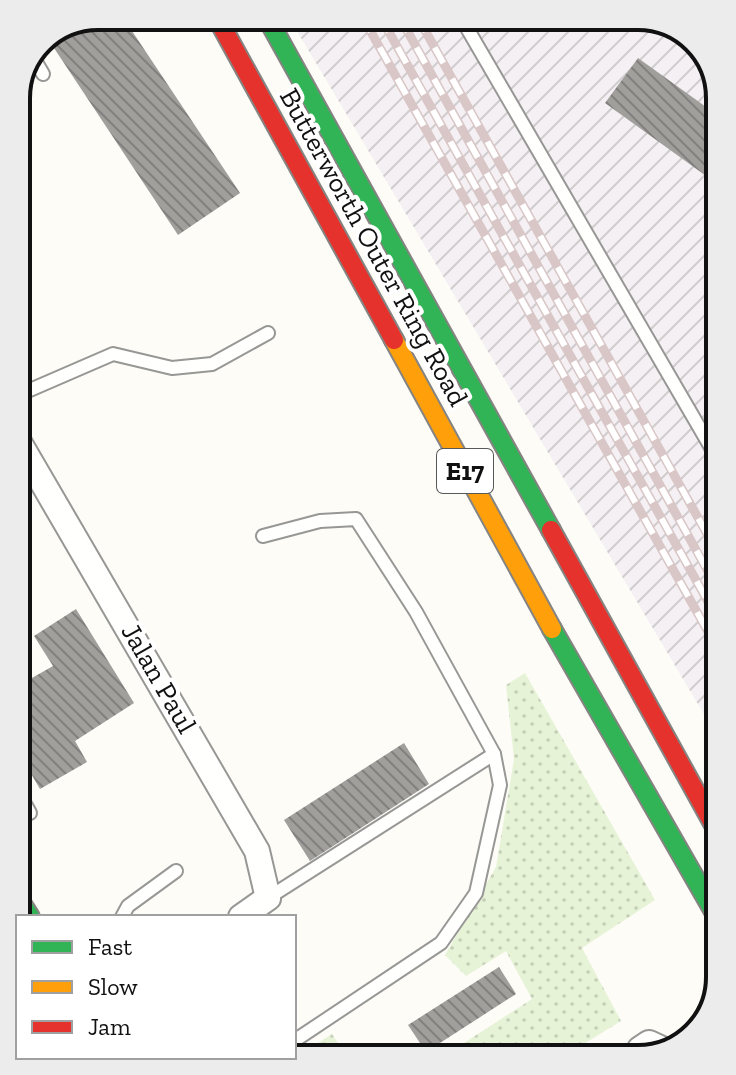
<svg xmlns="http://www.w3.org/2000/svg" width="736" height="1075" viewBox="0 0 736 1075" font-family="'Zilla Slab',serif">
<defs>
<pattern id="industrial-furrows" width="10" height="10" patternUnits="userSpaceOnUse" patternTransform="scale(2)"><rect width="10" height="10" fill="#f5f0f3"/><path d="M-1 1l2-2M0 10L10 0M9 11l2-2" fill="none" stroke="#d1cdcf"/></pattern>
<pattern id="grass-dots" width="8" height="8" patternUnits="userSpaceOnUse" patternTransform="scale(2)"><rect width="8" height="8" fill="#e7f3d7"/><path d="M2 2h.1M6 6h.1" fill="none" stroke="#c5cfb8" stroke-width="1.8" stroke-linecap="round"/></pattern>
<pattern id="building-back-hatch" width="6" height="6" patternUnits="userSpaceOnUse" patternTransform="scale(2)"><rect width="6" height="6" fill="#a19f9c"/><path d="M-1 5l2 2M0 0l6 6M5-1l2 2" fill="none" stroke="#82807e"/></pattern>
</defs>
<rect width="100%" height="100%" fill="#fdfcf7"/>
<path fill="url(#industrial-furrows)" d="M 288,16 L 644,16 L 709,57 L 720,98 L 720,741 Z"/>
<g fill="url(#grass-dots)">
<path d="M 525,673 L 655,900 L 582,948 L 621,1021 L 574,1050 L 450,1052 L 532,999 L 506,951 L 466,976 L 445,955 L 496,867 L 514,759 L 506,685 Z"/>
<path d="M 332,1034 L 345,1054 L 299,1055 Z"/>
</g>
<g fill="url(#building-back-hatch)">
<path d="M 98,16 L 122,16 L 240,193 L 178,235 L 46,36 Z"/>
<path d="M 638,58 L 720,117 L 720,186 L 605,103 Z"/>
<path d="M 76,609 L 134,703 L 75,741 L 87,762 L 40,789 L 16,748 L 16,687 L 53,666 L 34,636 Z"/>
<path d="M 404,743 L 429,784 L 310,861 L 284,820 Z"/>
<path d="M 499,967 L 516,994 L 426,1052 L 408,1025 Z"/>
</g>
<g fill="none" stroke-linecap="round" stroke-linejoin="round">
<g stroke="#979795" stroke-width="16">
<g id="lane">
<path d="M 460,16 L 720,463"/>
<path d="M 33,57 L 43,74"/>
<path d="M 16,396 L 113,354 L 172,368 L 212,364 L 268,333"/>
<path d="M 263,536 L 320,521 L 356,519 L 416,612 L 494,754 L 500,785 L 476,893 L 441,943 L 294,1041"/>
<path d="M 16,788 L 30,813"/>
<path d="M 268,898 L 494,754"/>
<path d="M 122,917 L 128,906 L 176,871"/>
</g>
</g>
<g stroke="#979795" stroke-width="28">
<g id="street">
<path d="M 16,437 L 257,851 L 268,898 L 241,917"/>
<path d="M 640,1049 L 649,1043 L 662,1049"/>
</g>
</g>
<g stroke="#858482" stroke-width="22">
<g id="fast">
<path d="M 266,16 L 551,530"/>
<path d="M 552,629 L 720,922"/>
<path d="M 16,895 L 30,917"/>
</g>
</g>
<g stroke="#858482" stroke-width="22">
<path id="slow" d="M 394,340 L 552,629"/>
</g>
<g stroke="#858482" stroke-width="22">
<g id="jam">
<path d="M 216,16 L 394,340"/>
<path d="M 551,530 L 720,836"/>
<path d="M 112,1057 L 113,1058"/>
</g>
</g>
<use href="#lane" stroke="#fffffe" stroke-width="12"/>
<use href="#street" stroke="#fffffe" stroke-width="24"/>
<use href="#fast" stroke="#30b455" stroke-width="18"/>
<use href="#slow" stroke="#ff9f0a" stroke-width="18"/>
<use href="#jam" stroke="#e5322d" stroke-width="18"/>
<g stroke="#d9c6c7" stroke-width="9">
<g id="rail">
<path d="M 362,16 L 720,653"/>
<path d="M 380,16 L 720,623"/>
<path d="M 399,16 L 720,593"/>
<path d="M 417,16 L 720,557"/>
</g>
</g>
<use href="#rail" stroke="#fff" stroke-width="6" stroke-dasharray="18" stroke-linecap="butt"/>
</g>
<g text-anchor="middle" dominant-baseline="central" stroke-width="8" stroke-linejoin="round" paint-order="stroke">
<rect fill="#fff" stroke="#585858" stroke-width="2" x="437" y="449" width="56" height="44" rx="6"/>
<g font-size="26" font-weight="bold" fill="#111">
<text x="465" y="471">E17</text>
</g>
<g font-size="28" fill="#111" stroke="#fff">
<text transform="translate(374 247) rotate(61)">Butterworth Outer Ring Road</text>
<text transform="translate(159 678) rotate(60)">Jalan Paul</text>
</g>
</g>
<path d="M0 0H736V1075H0ZM98 30H638A68 68 0 0 1 706 98V977A68 68 0 0 1 638 1045H98A68 68 0 0 1 30 977V98A68 68 0 0 1 98 30Z" fill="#ececec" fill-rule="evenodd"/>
<path fill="none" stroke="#111" stroke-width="4" d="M98 30H638A68 68 0 0 1 706 98V977A68 68 0 0 1 638 1045H98A68 68 0 0 1 30 977V98A68 68 0 0 1 98 30Z"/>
<rect x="16" y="915" width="280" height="144" fill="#ffffff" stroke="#a0a0a0" stroke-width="2"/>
<rect x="32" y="941" width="40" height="12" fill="#30b455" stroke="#a0a0a0" stroke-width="2"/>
<text x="88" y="955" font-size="24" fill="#111111">Fast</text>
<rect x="32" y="981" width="40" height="12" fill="#ff9f0a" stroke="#a0a0a0" stroke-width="2"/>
<text x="88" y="995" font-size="24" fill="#111111">Slow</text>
<rect x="32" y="1021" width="40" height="12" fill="#e5322d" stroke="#a0a0a0" stroke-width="2"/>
<text x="88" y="1035" font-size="24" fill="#111111">Jam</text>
</svg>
